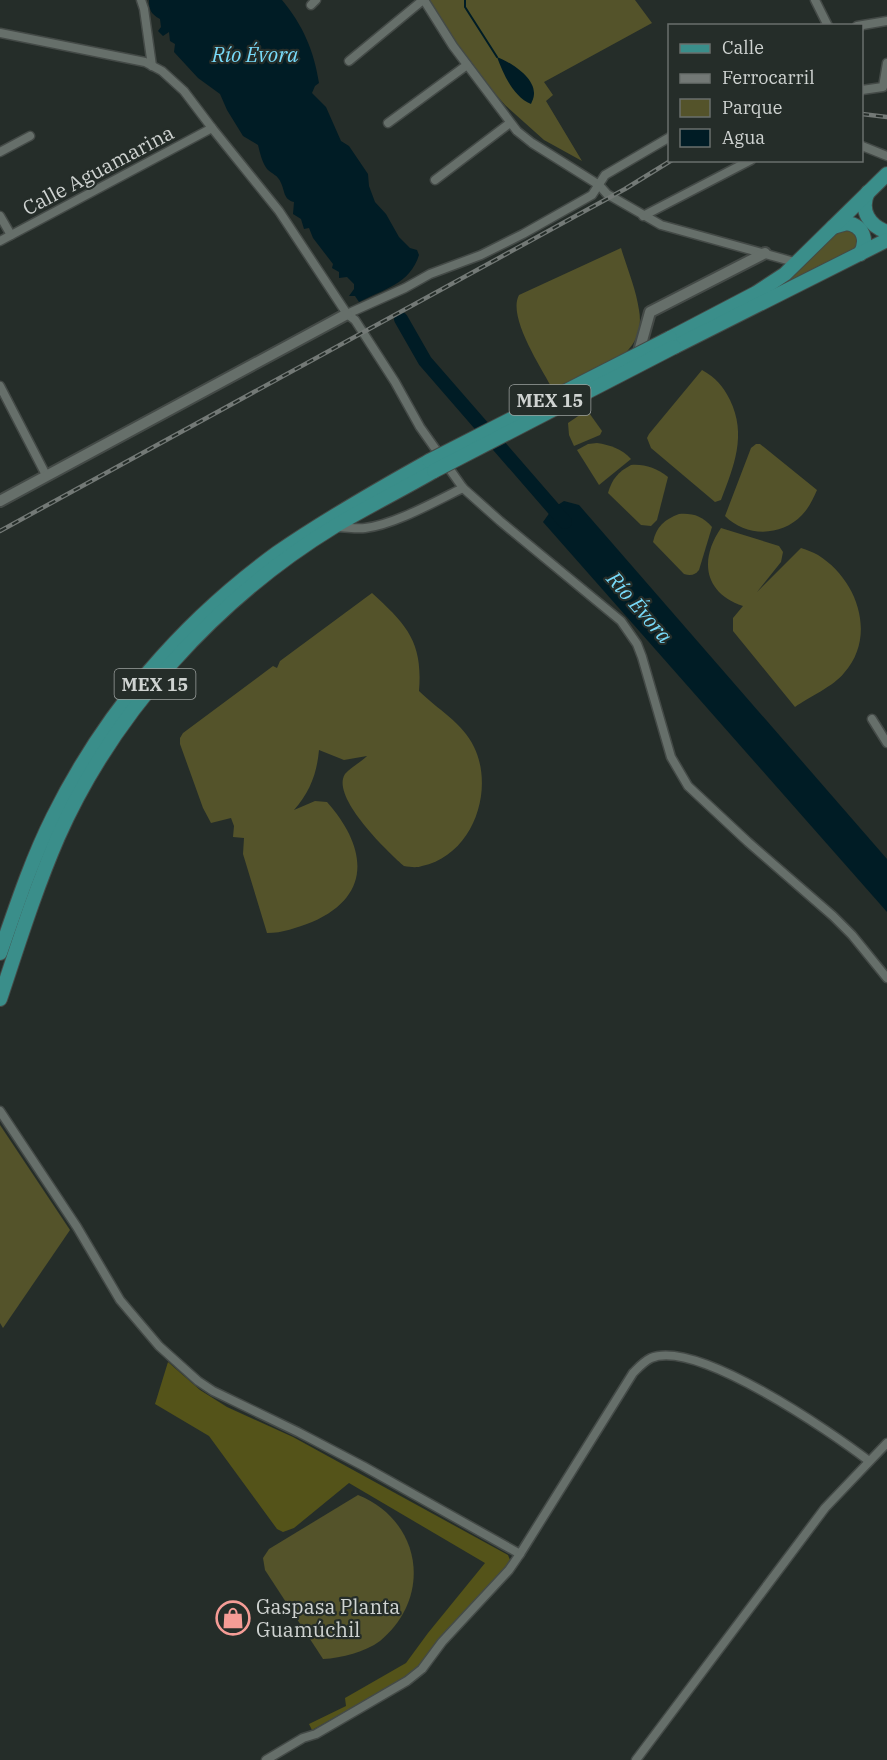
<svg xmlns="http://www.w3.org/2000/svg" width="887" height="1760" viewBox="0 0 887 1760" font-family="'IBM Plex Serif',serif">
<rect width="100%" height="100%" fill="#252d29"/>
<g fill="#54532a">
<path d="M 428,0 L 635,0 L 652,23 L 544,82 L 553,95 L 546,101 L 582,161 L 544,140 L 505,105 L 464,58 Z"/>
<path d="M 841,228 L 857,233 L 857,249 L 778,291 Z"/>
<path d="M 621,248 C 627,268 636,289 639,310 C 648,360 589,374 553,390 C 542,369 507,317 519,295 Z"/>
<path d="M 702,370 C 716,378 723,386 730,400 C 747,435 734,466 721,500 L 715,502 L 651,448 L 647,438 L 649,434 Z"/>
<path d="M 587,410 L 602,431 L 600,435 L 574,446 L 569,435 L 568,423 Z"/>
<path d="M 597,443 C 610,445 622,449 631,459 L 599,485 L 577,450 L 588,444 Z"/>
<path d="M 756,444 L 760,444 L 817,490 C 813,499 809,508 802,515 C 781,537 746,537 725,516 L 751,448 Z"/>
<path d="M 631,465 C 645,464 656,468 668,477 L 657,520 L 651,526 L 641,525 L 608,493 C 612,479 618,472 631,465 Z"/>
<path d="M 679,514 C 693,513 702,516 712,527 L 699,570 C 695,575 691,576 684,574 L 653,542 C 656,527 665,519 679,514 Z"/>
<path d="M 721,528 L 779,546 L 783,552 L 781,562 L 757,592 L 801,548 C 807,550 813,552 818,555 C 858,580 877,636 844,673 C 834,686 809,697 795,707 L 733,631 L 733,618 L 743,606 C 704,593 699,560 721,528 Z"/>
<path d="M 372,593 C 407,625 423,642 419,691 C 437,709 463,723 474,747 C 495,790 473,855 422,866 C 417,868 410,867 404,866 C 389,853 330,797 345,774 C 350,768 361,762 367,756 L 344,760 L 319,750 C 317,773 310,792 294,810 L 315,801 L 327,802 C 366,846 374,895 312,922 C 296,928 283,933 267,933 L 243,854 L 244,838 L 233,837 L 234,826 L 231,818 L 211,823 L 203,808 L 180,744 L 180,738 L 183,733 L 273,666 L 277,668 L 280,661 Z"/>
<path d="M 0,1125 L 70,1230 L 3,1328 L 0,1323 Z"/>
<path d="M 358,1495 C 422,1521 433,1597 380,1641 C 365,1652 342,1658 323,1659 L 265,1570 L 263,1558 L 269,1549 Z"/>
</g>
<path fill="#545319" d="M 168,1362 L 200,1390 L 227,1407 L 293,1437 L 508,1555 L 510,1560 L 506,1567 L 439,1642 L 423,1665 L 404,1679 L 312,1730 L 309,1724 L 346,1706 L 345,1698 L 406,1663 L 428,1633 L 485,1563 L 349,1483 L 294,1528 L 283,1532 L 277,1529 L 209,1436 L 155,1404 Z"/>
<g fill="#001c25">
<path d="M 149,0 L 282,0 C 303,25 314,51 319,83 L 315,86 L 312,93 L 326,107 L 341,141 L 349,146 L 368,174 L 369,186 L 375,202 L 386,214 L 399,237 L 410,248 L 417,250 L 419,255 C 410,284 384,289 359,302 L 355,296 L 349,296 L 354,289 L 354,284 L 347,277 L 339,278 L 339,272 L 332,268 L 333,264 L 313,238 L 309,228 L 304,229 L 301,219 L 293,214 L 294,202 C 283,199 285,191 281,183 C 278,175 272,174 267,169 C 262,162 260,153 258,145 L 243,136 L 227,110 L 220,94 L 198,78 L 174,52 L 175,44 L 170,41 L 169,32 L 163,36 L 158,31 L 161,27 L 160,19 C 151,14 149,10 149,0 Z"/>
<path d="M 497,57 C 510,62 535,77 534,94 C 534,98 532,101 531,104 C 513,97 503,73 497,57 Z"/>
<path d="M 564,501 L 579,505 L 887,859 L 887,912 L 543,522 L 553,508 Z"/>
</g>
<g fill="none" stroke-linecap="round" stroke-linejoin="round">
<path stroke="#001c25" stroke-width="2" d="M 465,0 L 465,7 L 497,57"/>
<path stroke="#001c25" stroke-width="14" d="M 401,319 L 425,361 L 565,522"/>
<g stroke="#444a47" stroke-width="11">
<g id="minor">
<path d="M 141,0 L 144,9 L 152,66"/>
<path d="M 424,0 L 453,46 L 517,131 L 532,143 L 599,185 L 607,194 L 661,225 L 798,263"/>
<path d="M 815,0 L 828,26"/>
<path d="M 311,5 L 316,0"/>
<path d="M 857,26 L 887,21"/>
<path d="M 0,33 L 145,62 L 162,71 L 184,91 L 212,128 L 279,211 L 347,314 L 355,320 L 395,382 L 420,427 L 463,488 L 500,521 L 621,621 L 637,644 L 642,657 L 671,757 L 688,786 L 748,842 L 833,916 L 852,935 L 887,978"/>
<path d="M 349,61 L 423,0"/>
<path d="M 862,90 L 883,87 L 887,63"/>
<path d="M 388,123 L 467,65"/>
<path d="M 862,146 L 887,156"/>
<path d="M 0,152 L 30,136"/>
<path d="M 435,180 L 510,123"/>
<path d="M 0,216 L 11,235"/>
<path d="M 643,216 L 751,160"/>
<path d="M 0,241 L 212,128"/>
<path d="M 347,314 L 405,288 L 430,274 L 481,255 L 523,234 L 592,195 L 605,175 L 670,137"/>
<path d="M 0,386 L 46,475"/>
<path d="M 336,527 C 346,527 356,529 365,528 C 394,525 436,501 463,488"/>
<path d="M 872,719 L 887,743"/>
<path d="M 0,1111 L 77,1227 L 120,1300 L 159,1346 L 198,1381 L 213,1391 L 298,1432 L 363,1466 L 520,1554 L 633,1373 C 638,1368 643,1362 651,1358 C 697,1339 831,1432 869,1461"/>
<path d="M 266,1760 L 303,1738 L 316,1734 L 407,1681 L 422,1669 L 442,1642 L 509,1570 L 520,1554"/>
<path d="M 636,1760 L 825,1508 L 887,1443"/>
</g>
</g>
<g stroke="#444a47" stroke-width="14">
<g id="tertiary">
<path d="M 638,355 L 650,312 L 765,253"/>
<path d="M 0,501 L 347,314"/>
</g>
</g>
<g stroke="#444a47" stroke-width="16">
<g id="primary">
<path d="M 868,192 C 859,211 870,226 887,232"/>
<path d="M 833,227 L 847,223 C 864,226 868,241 860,254"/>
<path d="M 670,338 L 756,293 L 785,274 L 887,174"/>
<path d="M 674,347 L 887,240"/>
<path d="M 0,953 C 16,907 31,861 53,817 C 105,712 182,622 277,553 C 326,519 377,490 429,461"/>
<path d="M 0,999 C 18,945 35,890 58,837 C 114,711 217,598 335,526 C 367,507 401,490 434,471"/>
</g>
</g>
<use href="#minor" stroke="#666f6a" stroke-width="8"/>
<use href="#tertiary" stroke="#666f6a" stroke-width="10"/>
<use href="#primary" stroke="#3a8e8a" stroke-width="14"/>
<g stroke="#737976" stroke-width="4.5">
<g id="rail">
<path d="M 862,114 L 887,117"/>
<path d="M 0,531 L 625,189 L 672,160"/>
</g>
</g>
<use href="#rail" stroke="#252d29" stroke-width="2" stroke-dasharray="7" stroke-linecap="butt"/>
<g stroke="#444a47" stroke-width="16" stroke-linecap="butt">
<g id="primary-bridge">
<path d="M 429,461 L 670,338"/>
<path d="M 434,471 L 674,347"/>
</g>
</g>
<use href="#primary-bridge" stroke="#3a8e8a" stroke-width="14"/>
</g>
<defs>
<g id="shop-ring" transform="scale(1.725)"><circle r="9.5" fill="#252d29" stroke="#f59c96" stroke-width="1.5"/><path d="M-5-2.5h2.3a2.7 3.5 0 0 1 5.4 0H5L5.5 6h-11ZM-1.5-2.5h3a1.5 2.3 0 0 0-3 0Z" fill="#f59c96"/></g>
</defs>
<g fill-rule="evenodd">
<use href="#shop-ring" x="233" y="1618"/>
</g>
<g text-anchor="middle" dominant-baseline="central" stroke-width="4.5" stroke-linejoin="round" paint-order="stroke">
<g fill="#252d29" stroke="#9ca19f" stroke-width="1.5">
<rect x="509.5" y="385" width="81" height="30" rx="4.5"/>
<rect x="114.5" y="669" width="81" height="30" rx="4.5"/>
</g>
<g font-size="18" font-weight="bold" fill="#cfd3d1">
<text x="550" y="400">MEX 15</text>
<text x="155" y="684">MEX 15</text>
</g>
<g font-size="20" fill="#cfd3d1" stroke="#252d29">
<text transform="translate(98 170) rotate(-28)">Calle Aguamarina</text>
</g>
<g font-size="20" fill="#cfd3d1" stroke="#252d29" text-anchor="start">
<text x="256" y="1606">Gaspasa Planta<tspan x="256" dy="23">Guamúchil</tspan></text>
</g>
<g font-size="21" font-style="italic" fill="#78daf9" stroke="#252d29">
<text x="255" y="54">Río Évora</text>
<text transform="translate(640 607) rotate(49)">Río Évora</text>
</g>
</g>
<rect x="668" y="24" width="195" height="138" fill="#252d29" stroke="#696f6c" stroke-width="1.5"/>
<rect x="680" y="44" width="30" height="9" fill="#3a8e8a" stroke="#696f6c" stroke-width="1.5"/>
<text x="722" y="54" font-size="18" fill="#cfd3d1">Calle</text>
<rect x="680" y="74" width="30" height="9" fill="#737976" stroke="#696f6c" stroke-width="1.5"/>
<text x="722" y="84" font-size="18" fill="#cfd3d1">Ferrocarril</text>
<rect x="680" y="99" width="30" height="18" fill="#54532a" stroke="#696f6c" stroke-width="1.5"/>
<text x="722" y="114" font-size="18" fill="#cfd3d1">Parque</text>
<rect x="680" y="129" width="30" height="18" fill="#001c25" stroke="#696f6c" stroke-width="1.5"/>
<text x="722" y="144" font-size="18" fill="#cfd3d1">Agua</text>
</svg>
